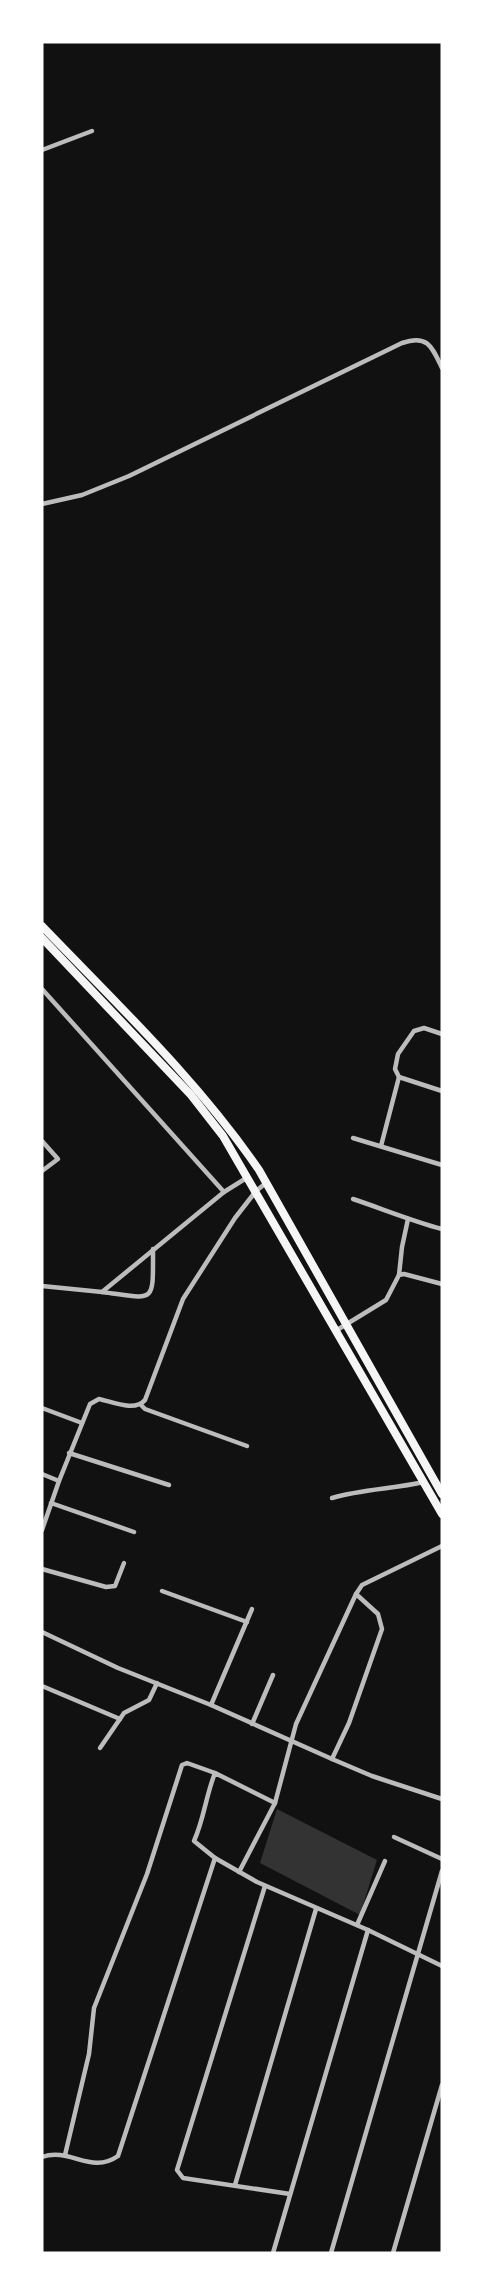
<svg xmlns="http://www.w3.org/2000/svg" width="484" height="2295" viewBox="0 0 484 2295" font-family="Cabin,sans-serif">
<rect width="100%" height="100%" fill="#111"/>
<path fill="#333" d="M 277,1809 L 377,1860 L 360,1915 L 260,1863 Z"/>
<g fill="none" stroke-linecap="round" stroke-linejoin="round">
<g stroke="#bcbcbc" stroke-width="4.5">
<path d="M 42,150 L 92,131"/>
<path d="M 42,504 L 82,495 L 129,476 L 402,343 C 428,334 432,347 442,368"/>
<path d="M 42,989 L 224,1192"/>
<path d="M 442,1034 L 424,1028 L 414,1031 L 398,1054 L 395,1069 L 399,1077 L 442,1091"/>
<path d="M 353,1138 L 442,1165"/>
<path d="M 42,1141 L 58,1159 L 42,1171"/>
<path d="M 381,1146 L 399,1077"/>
<path d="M 353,1199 C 383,1209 412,1221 442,1229"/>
<path d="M 399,1275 L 402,1247 L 408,1219"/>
<path d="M 42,1286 L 102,1292 L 224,1192 L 248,1177"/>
<path d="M 102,1292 C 156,1299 153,1305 153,1249"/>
<path d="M 337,1330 L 386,1300 L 399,1275 L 404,1274 L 442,1284"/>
<path d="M 141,1405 L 145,1409 L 247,1446"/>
<path d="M 42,1408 L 82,1423"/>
<path d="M 69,1453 L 169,1485"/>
<path d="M 42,1474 L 59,1481"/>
<path d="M 332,1498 C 362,1489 393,1489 424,1482"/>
<path d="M 51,1503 L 134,1532"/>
<path d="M 42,1530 L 59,1481 L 90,1404 L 99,1399 C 113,1402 135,1412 145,1400 L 183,1299 L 235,1218 L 256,1191 L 266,1183"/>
<path d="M 42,1569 L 106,1587 L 115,1586 L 124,1563"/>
<path d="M 162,1591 L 247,1622"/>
<path d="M 42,1632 L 118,1668 L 211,1705 L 332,1759 L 372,1776 L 442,1799"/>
<path d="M 42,1686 L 120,1719"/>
<path d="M 211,1705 L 252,1609"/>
<path d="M 252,1724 L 273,1675"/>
<path d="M 100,1748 L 124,1713 L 149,1700 L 157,1683"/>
<path d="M 332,1759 L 349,1723 L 382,1629 L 378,1614 L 356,1594"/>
<path d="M 394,1837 L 442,1859"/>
<path d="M 215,1858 L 194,1841 C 204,1819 206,1795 215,1773 L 275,1803"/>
<path d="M 239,1872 L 275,1803 L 296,1724 L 356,1594 L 362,1585 L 442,1546"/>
<path d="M 265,1886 L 177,2170 L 183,2178 L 290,2194"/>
<path d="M 357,1925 L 385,1861"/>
<path d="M 65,2155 L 89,2054 L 94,2008 L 147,1874 L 182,1765 L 187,1763 L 215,1773"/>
<path d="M 42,2157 C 70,2147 91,2175 118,2156 L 215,1858 L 257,1882 L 368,1930 L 442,1966"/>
<path d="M 235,2185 L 316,1909"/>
<path d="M 273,2253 L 368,1930"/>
<path d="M 331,2253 L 442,1871"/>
<path d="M 393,2253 L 442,2085"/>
</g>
<g stroke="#f5f5f5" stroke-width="8">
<path d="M 42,926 C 118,1005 197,1080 259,1170 L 442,1494"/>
<path d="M 42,938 L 191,1095 L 223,1136 L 442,1514"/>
</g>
</g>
<rect width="484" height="2295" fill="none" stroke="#ffffff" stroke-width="87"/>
</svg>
